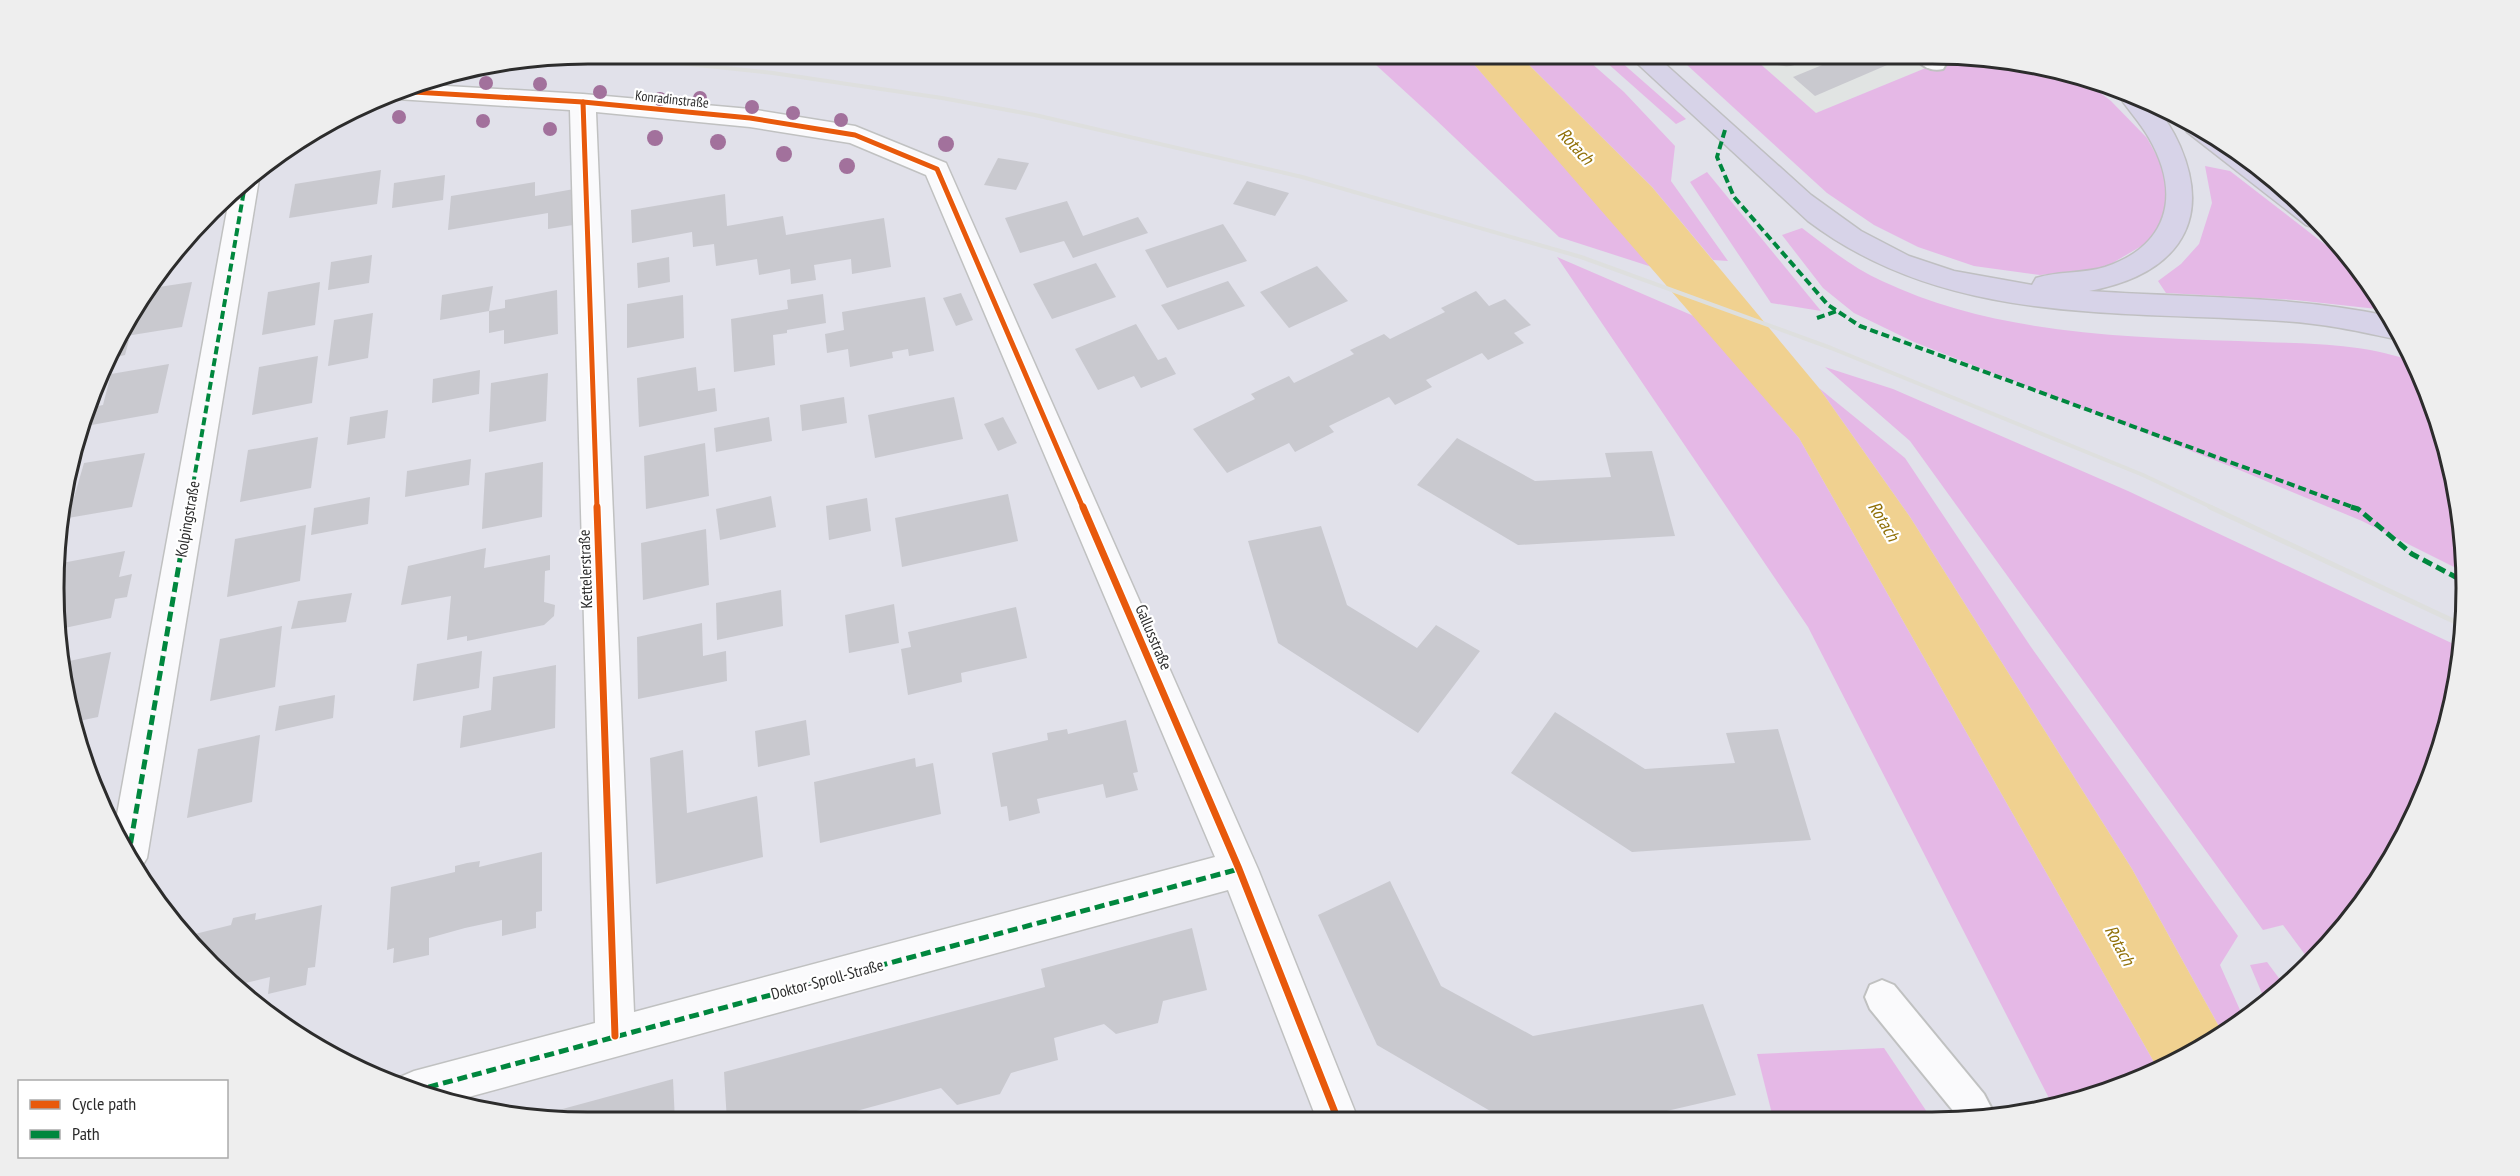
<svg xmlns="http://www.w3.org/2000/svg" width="2520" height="1176" viewBox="0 0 2520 1176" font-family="'PT Sans Narrow',sans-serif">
<rect width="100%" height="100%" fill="#e1e1ea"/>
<path fill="#e1e4e3" d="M 1749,54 L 1932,54 L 1955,56 L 1816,113 Z"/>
<g fill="#e5b8e6">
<path d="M 1364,54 L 1465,54 L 1652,267 L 1559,237 L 1434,118 Z"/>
<path d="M 1518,54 L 1581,54 L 1624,92 L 1675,146 L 1671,181 L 1728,261 L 1713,260 L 1652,187 Z"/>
<path d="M 1597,54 L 1612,54 L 1686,119 L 1676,124 Z"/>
<path d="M 1675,54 L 1749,54 L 1816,113 L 1955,56 L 2036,64 L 2081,78 L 2111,101 L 2147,138 L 2166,173 L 2168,202 L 2162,221 L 2150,241 L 2104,268 L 2040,275 L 1974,266 L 1918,247 L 1874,225 L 1827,193 Z"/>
<path d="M 2205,166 L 2230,171 L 2358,270 L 2376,291 L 2386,310 L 2295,300 L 2166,293 L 2158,281 L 2181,264 L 2199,244 L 2212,203 Z"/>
<path d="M 1707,172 L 1821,311 L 1771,303 L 1690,182 Z"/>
<path d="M 1802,228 C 1827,247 1853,268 1882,281 C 1992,333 2118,337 2238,341 C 2296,344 2359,341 2414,362 L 2425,383 L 2456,483 L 2464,572 L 2362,521 L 2237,469 L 1914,342 L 1854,313 L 1823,288 L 1782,235 Z"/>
<path d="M 1557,257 L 1696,317 L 1799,438 L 2158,1069 L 2137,1081 L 2052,1104 L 1808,627 Z"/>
<path d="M 1825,367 L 1893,389 L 2128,491 L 2460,647 L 2456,692 L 2425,792 L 2356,913 L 2309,960 L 2283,925 L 2263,930 L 1910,441 Z"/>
<path d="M 1819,388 L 1905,458 L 2031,647 L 2238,936 L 2220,965 L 2244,1019 L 2222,1032 L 2132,869 L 1910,517 Z"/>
<path d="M 2267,962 L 2284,985 L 2266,1003 L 2250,965 Z"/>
<path d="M 1884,1048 L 1929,1115 L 1928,1118 L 1773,1118 L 1757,1054 Z"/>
</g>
<path fill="#f0d190" d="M 1465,54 L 1518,54 L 1652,187 L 1819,388 L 1910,517 L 2132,869 L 2222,1032 L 2158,1069 L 1799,438 Z"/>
<g fill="#c9c9cf">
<path d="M 1849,54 L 1894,54 L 1901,59 L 1815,96 L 1793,77 Z"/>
<path d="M 998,158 L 1029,163 L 1016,190 L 984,185 Z"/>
<path d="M 381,170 L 377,204 L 289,218 L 295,184 Z"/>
<path d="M 445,175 L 443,200 L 392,208 L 394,183 Z"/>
<path d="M 1247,181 L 1289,193 L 1275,216 L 1233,204 Z"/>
<path d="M 535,182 L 535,196 L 574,189 L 573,225 L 548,229 L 548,213 L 448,230 L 451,196 Z"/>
<path d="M 725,194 L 727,226 L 783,216 L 786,235 L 884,218 L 891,267 L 852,274 L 851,259 L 814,265 L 816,280 L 791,284 L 790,269 L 759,275 L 757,259 L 716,266 L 714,244 L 693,247 L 692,232 L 632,243 L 631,210 Z"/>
<path d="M 1067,201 L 1083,236 L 1138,217 L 1148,233 L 1073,258 L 1064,241 L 1020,253 L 1005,218 Z"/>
<path d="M 1223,224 L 1247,261 L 1167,288 L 1145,250 Z"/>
<path d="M 372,255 L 369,283 L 328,290 L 331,262 Z"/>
<path d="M 669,257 L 670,282 L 638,288 L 637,263 Z"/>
<path d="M 1096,263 L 1116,297 L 1052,319 L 1033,284 Z"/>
<path d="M 1317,266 L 1348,301 L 1289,328 L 1260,292 Z"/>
<path d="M 1228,281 L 1245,306 L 1178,330 L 1161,305 Z"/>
<path d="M 192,282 L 182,327 L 126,336 L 131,314 L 152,288 Z"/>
<path d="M 320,282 L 315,325 L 262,335 L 268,292 Z"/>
<path d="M 493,286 L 489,311 L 440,320 L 442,295 Z"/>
<path d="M 557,290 L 558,334 L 504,344 L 504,330 L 489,333 L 489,311 L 505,308 L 505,300 Z"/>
<path d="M 1476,291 L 1489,306 L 1505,299 L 1531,325 L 1514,333 L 1524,343 L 1488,360 L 1482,353 L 1426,380 L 1432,387 L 1395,405 L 1389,397 L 1329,426 L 1334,432 L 1295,452 L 1289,443 L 1227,473 L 1193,429 L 1255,399 L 1251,394 L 1289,376 L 1294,383 L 1354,354 L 1350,350 L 1384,334 L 1390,339 L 1445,312 L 1441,308 Z"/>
<path d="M 961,293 L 973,320 L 956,326 L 943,298 Z"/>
<path d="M 823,294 L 826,323 L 787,330 L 787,333 L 773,335 L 775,365 L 734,372 L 731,319 L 788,309 L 787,300 Z"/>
<path d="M 683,295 L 684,338 L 627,348 L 627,304 Z"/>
<path d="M 925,297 L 934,351 L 909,356 L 908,349 L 892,352 L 893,358 L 850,367 L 848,349 L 827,353 L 825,334 L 844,330 L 842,312 Z"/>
<path d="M 373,313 L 368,358 L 328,366 L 334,320 Z"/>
<path d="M 1136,324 L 1158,360 L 1166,357 L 1176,374 L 1141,388 L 1134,376 L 1098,390 L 1075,349 Z"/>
<path d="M 129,340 L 125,355 L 112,358 L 117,342 Z"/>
<path d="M 318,356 L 312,403 L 252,415 L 259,367 Z"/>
<path d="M 169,364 L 158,413 L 86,426 L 93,407 L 103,405 L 111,374 Z"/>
<path d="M 696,367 L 698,391 L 715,388 L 717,411 L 639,427 L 637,378 Z"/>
<path d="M 480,370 L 479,394 L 432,403 L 433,379 Z"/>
<path d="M 548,373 L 546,421 L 489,432 L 491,383 Z"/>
<path d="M 844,397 L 847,423 L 802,431 L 800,405 Z"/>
<path d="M 954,397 L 963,439 L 875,458 L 868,415 Z"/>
<path d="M 388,410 L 385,438 L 347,445 L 350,417 Z"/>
<path d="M 769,417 L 772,441 L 716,452 L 714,428 Z"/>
<path d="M 1003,417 L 1017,443 L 998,451 L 984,424 Z"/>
<path d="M 318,437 L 311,488 L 240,502 L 248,450 Z"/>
<path d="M 1457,438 L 1535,481 L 1611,477 L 1605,453 L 1652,451 L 1675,536 L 1518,545 L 1417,485 Z"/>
<path d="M 705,443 L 709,496 L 646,509 L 644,456 Z"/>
<path d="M 145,453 L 132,507 L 68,518 L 84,463 Z"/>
<path d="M 471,459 L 469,485 L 405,497 L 407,471 Z"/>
<path d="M 543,462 L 542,517 L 482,529 L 485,473 Z"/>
<path d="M 1008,494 L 1018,541 L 902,567 L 895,518 Z"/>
<path d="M 771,496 L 776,527 L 720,540 L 716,509 Z"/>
<path d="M 370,497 L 368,524 L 311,535 L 314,508 Z"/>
<path d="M 867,498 L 871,531 L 829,540 L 826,506 Z"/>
<path d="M 306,525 L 300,581 L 227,597 L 235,539 Z"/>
<path d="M 1321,526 L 1347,605 L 1417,648 L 1436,625 L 1480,651 L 1418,733 L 1278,643 L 1248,541 Z"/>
<path d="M 706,529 L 709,585 L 643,600 L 641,543 Z"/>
<path d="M 486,548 L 484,568 L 550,555 L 550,570 L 545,571 L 544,602 L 555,605 L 554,616 L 544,625 L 467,641 L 467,636 L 447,640 L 451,596 L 401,605 L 408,566 Z"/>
<path d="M 125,551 L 119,577 L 132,574 L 127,597 L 115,599 L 111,618 L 60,629 L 62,563 Z"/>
<path d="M 781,590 L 783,626 L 717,640 L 716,603 Z"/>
<path d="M 352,593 L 346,622 L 291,629 L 298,601 Z"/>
<path d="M 894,604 L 899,643 L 849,653 L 845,615 Z"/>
<path d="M 1016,607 L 1027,658 L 961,673 L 962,682 L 908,695 L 901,649 L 911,647 L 908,632 Z"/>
<path d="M 702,623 L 703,656 L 726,651 L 727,681 L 638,699 L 637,637 Z"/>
<path d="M 282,626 L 275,687 L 210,701 L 220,639 Z"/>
<path d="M 482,651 L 479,688 L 413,701 L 417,664 Z"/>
<path d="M 111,652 L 98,717 L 74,722 L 60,663 Z"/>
<path d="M 556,665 L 555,728 L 460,748 L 463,716 L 491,710 L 493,677 Z"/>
<path d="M 335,695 L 333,718 L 275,731 L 279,706 Z"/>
<path d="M 1555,712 L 1645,769 L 1735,763 L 1726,733 L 1778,729 L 1811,840 L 1632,852 L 1511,773 Z"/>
<path d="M 806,720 L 810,755 L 758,767 L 755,731 Z"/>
<path d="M 1126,720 L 1138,772 L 1133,773 L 1138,790 L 1106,798 L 1103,784 L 1037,799 L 1040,813 L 1009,821 L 1007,806 L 1001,807 L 992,753 L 1048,740 L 1047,733 L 1067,729 L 1068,734 Z"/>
<path d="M 260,735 L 252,802 L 187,818 L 198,749 Z"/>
<path d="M 683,750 L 687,813 L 757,796 L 763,857 L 656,884 L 650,758 Z"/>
<path d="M 915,758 L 916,767 L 933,763 L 941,814 L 820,843 L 814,782 Z"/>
<path d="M 542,852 L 542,911 L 536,912 L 536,928 L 502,936 L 502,920 L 465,928 L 429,938 L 429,955 L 393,963 L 394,948 L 387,950 L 391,887 L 455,872 L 455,866 L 467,863 L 480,861 L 479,867 Z"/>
<path d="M 1390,881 L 1441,986 L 1533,1036 L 1703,1004 L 1736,1095 L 1632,1119 L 1504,1119 L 1377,1045 L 1318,915 Z"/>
<path d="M 322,905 L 315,967 L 308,968 L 306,985 L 268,994 L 270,977 L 233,986 L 191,935 L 231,925 L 233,918 L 256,913 L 255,920 Z"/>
<path d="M 1192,928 L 1207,990 L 1163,1001 L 1158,1023 L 1116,1034 L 1104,1024 L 1054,1038 L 1058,1060 L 1011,1073 L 1000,1094 L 957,1105 L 941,1088 L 849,1113 L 844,1121 L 727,1122 L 724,1072 L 1045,987 L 1041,969 Z"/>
<path d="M 673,1079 L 675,1122 L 588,1122 L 533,1117 Z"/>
</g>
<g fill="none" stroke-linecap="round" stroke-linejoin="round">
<g stroke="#c0c1c1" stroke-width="4">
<g id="service">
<path d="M 1778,54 L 1806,54 C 1800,63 1789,66 1778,63 L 1775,58 Z"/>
<path d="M 1912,54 L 1937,54 L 1946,64 L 1943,69 C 1929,72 1920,65 1912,54 Z"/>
<path d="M 1882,980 L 1894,985 L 1984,1094 L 1996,1117 L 1959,1118 L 1870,1009 L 1865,997 L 1870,985 Z"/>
</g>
</g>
<g stroke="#c0c1c1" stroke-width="3">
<g id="minor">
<path d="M 413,84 L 583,94 L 750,109 L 855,126 L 946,163 L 1258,869 L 1358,1119 L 1317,1120 L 1228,890 L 450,1102 L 396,1085 L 400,1077 L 414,1071 L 595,1023 L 570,110 L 397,99 L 387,96 ZM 596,112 L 750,127 L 850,143 L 926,175 L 1215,857 L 634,1012 Z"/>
<path d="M 255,172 L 259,179 L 147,858 L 139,871 L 125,855 L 114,831 L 230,194 L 236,186 Z"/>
</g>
</g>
<g stroke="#bfbfc1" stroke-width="3">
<g id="primary">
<path d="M 1627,54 L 1654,54 L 1811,195 L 1861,231 L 1909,256 L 1954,271 L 2032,285 L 2036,278 C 2058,271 2082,274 2105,267 C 2168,246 2182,195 2149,138 C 2140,122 2127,109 2117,93 L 2119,90 C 2153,100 2166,115 2180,146 C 2215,228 2170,276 2089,291 C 2190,298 2290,295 2389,316 L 2400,337 L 2395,339 C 2358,331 2321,323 2283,321 C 2119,310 1947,326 1808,221 Z"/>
<path d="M 2186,121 L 2228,144 L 2309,210 L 2322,226 L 2316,228 L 2306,225 L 2187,132 L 2183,126 Z"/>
</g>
</g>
<use href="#service" fill="#fafafc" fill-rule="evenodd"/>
<use href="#minor" fill="#fafafc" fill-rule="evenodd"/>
<use href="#primary" fill="#d7d3e8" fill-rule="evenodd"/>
<path stroke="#dedfde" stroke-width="4" d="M 594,54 L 773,73 L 942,98 L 1035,115 L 1302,177 L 1581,257 L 1831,348 L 2143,475 L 2213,508"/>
<path stroke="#dedfde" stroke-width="5" d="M 2210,507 L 2462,625"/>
<g stroke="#00873e" stroke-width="4" stroke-dasharray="8 4" stroke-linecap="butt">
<path d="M 1725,130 L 1717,157 L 1734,197 L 1828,305 L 1860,326 L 2355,508"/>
<path d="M 1817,318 L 1837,311"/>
<path d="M 189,508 L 246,179"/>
</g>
<g stroke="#00873e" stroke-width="5" stroke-dasharray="10 5" stroke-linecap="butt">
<path d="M 2351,507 L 2358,509 L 2412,554 L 2465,582"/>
<path d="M 128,858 L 189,507"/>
<path d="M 414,1091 L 1239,869"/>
</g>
<g stroke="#fff" stroke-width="8">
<g id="cycleway-far1">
<path d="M 397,91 L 583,102 L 750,118 L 855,135 L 937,169 L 1083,508"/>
<path d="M 583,102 L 597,508"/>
</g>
</g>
<g stroke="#fff" stroke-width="10">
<g id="cycleway">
<path d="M 597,507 L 615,1036"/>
<path d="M 1083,507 L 1239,869 L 1338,1120"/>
</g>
</g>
<use href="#cycleway-far1" stroke="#e8590c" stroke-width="5"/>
<use href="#cycleway" stroke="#e8590c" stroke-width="7"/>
</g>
<g fill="#a2719c">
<circle cx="486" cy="83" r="7"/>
<circle cx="540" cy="84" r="7"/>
<circle cx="600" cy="92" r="7"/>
<circle cx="700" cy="98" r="7"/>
<circle cx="660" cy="99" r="7"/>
<circle cx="752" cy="107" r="7"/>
<circle cx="793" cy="113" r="7"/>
<circle cx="399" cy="117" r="7"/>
<circle cx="841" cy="120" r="7"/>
<circle cx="483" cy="121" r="7"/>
<circle cx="550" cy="129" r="7"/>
<circle cx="655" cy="138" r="8"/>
<circle cx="718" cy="142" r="8"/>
<circle cx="946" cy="144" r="8"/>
<circle cx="784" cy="154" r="8"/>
<circle cx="847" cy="166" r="8"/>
</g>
<g text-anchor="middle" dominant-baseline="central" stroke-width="4.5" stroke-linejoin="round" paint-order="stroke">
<g font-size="14" fill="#2c2c2c" stroke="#fff">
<text transform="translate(672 99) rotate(6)">Konradinstraße</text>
</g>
<g font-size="16" fill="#2c2c2c" stroke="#fff">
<text transform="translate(187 519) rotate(-80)">Kolpingstraße</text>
<text transform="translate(585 569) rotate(-92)">Kettelerstraße</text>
<text transform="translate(1154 637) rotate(67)">Gallusstraße</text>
<text transform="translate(827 979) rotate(-15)">Doktor-Sproll-Straße</text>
</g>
<g font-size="18" font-style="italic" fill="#907007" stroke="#fff">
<text transform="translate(1576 146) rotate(47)">Rotach</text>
<text transform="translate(1884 521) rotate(59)">Rotach</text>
<text transform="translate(2120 945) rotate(62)">Rotach</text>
</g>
</g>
<path d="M0 0H2520V1176H0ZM588 64H1932A524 524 0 0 1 2456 588V588A524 524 0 0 1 1932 1112H588A524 524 0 0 1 64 588V588A524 524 0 0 1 588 64Z" fill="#eee" fill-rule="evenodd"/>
<path fill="none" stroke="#2c2c2c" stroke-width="3" d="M588 64H1932A524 524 0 0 1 2456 588V588A524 524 0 0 1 1932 1112H588A524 524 0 0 1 64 588V588A524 524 0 0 1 588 64Z"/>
<rect x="18" y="1080" width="210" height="78" fill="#ffffff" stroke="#ababab" stroke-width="1.5"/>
<rect x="30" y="1100" width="30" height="9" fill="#e8590c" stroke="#ababab" stroke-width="1.5"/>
<text x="72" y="1110" font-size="18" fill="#2c2c2c">Cycle path</text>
<rect x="30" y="1130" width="30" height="9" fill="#00873e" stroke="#ababab" stroke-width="1.5"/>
<text x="72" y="1140" font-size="18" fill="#2c2c2c">Path</text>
</svg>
